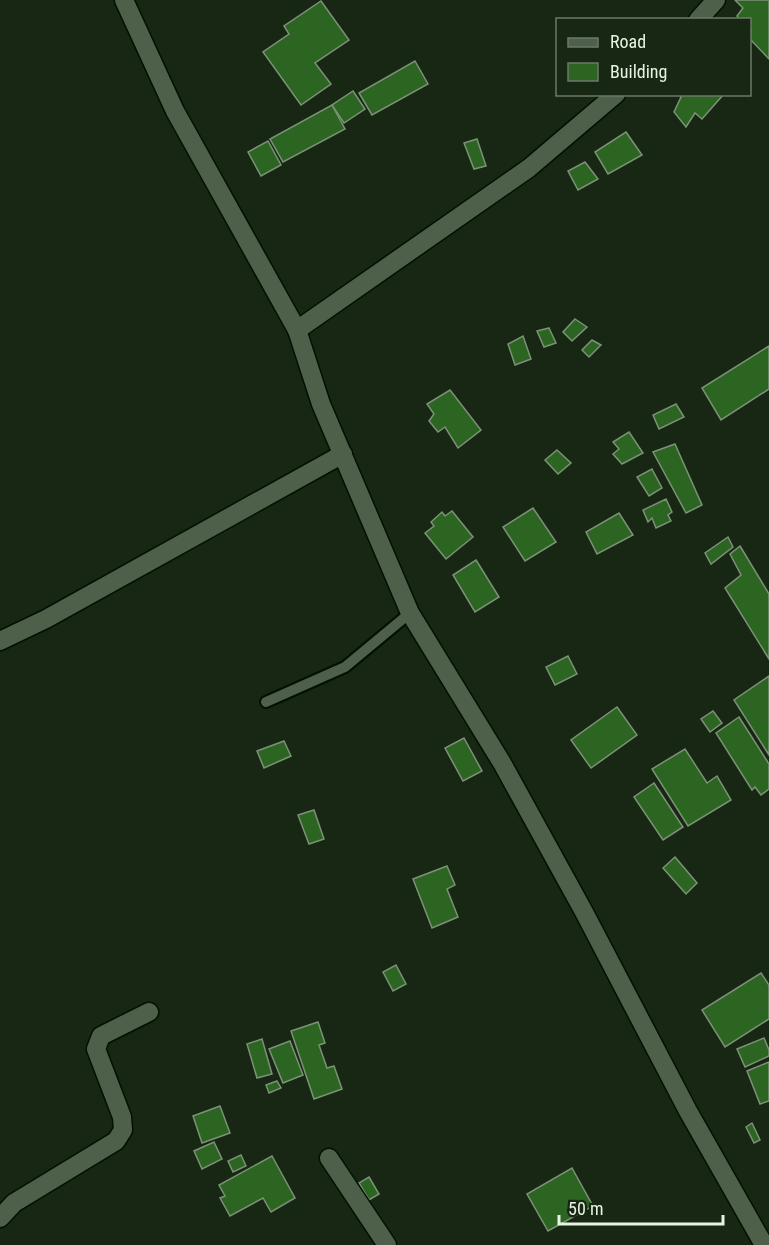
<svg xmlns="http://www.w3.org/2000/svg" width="769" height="1245" viewBox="0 0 769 1245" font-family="'Roboto Condensed',sans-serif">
<rect width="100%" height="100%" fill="#172714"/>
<g fill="#2c6522" stroke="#7d9179" stroke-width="1.5">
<path d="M 735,0 L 769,0 L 769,59 L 750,39 L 751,31 L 750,29 L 750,20 L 740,20 L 737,16 L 743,8 Z"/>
<path d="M 321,1 L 349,40 L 315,63 L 331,84 L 301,105 L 263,52 L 289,34 L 284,26 Z"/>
<path d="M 415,61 L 428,84 L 372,115 L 359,93 Z"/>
<path d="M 353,91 L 365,109 L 344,123 L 332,105 Z"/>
<path d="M 679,94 L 722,94 L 723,95 L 702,119 L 695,113 L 686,127 L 674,112 L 681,97 Z"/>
<path d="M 332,105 L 345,129 L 283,162 L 270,139 Z"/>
<path d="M 626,132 L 642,155 L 608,174 L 595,152 Z"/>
<path d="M 477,139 L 486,166 L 474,169 L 464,143 Z"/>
<path d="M 268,141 L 281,165 L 261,176 L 248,152 Z"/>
<path d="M 585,162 L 598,179 L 578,190 L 568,171 Z"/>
<path d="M 575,319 L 587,327 L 572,341 L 563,332 Z"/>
<path d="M 549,328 L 556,343 L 544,347 L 537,331 Z"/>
<path d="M 523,336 L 531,359 L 515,365 L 508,344 Z"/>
<path d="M 592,340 L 601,345 L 589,357 L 582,350 Z"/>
<path d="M 769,346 L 769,389 L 721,420 L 702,388 Z"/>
<path d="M 450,390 L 481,430 L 458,448 L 445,427 L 438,432 L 429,421 L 434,414 L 427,404 Z"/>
<path d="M 676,404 L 684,417 L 659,429 L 653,415 Z"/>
<path d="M 629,432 L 643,453 L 622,464 L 613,454 L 619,449 L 613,442 Z"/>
<path d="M 675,444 L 702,505 L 686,513 L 653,452 Z"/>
<path d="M 557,450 L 571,463 L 558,474 L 545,460 Z"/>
<path d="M 652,469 L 662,488 L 649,496 L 637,477 Z"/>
<path d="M 666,499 L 672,512 L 668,515 L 671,521 L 656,528 L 652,518 L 648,522 L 643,510 Z"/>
<path d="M 533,508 L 556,542 L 525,561 L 503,527 Z"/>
<path d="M 452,511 L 473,537 L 446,559 L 425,533 L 434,526 L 431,522 L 442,512 L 445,516 Z"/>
<path d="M 619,513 L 633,535 L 597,554 L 586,532 Z"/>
<path d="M 728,537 L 733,547 L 711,564 L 705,553 Z"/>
<path d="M 740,546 L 769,594 L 769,659 L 725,588 L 741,575 L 730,554 Z"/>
<path d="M 476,560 L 499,597 L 475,612 L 453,575 Z"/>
<path d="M 568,656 L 577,674 L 555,685 L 546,667 Z"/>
<path d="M 769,676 L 769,755 L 734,700 Z"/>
<path d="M 617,707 L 637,735 L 591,768 L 571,740 Z"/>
<path d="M 713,711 L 722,723 L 710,732 L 701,719 Z"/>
<path d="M 739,717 L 769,764 L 769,789 L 761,795 L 755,787 L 752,790 L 716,733 Z"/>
<path d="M 464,738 L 482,771 L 463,781 L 445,748 Z"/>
<path d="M 284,741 L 291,756 L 264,768 L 257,751 Z"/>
<path d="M 685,749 L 707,783 L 717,776 L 731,800 L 688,826 L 652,769 Z"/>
<path d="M 654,783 L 683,827 L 663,840 L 634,797 Z"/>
<path d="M 314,810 L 324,839 L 309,844 L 298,815 Z"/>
<path d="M 675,857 L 697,883 L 686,894 L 663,868 Z"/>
<path d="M 447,866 L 455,885 L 447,889 L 458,917 L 432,928 L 413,879 Z"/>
<path d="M 396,965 L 406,984 L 393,991 L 383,972 Z"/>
<path d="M 761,973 L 769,985 L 769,1019 L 725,1047 L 702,1010 Z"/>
<path d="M 318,1022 L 325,1043 L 319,1045 L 327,1068 L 334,1066 L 342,1089 L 314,1099 L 291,1031 Z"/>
<path d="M 764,1038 L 769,1050 L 769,1056 L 745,1067 L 737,1049 Z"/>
<path d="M 262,1039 L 272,1074 L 257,1078 L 247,1044 Z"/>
<path d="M 290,1041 L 303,1075 L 283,1083 L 269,1049 Z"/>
<path d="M 769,1062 L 769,1101 L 760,1104 L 747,1071 Z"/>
<path d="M 277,1081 L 281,1088 L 269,1093 L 266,1085 Z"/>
<path d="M 220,1106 L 230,1133 L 202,1143 L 193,1116 Z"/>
<path d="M 752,1123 L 760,1140 L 754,1143 L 746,1127 Z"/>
<path d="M 214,1142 L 222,1159 L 202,1169 L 194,1151 Z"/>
<path d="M 241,1155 L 246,1166 L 233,1172 L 228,1161 Z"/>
<path d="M 272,1156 L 295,1198 L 271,1212 L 263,1198 L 230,1216 L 220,1198 L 225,1196 L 219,1185 Z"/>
<path d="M 572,1168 L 593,1206 L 548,1231 L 527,1194 Z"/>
<path d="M 369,1177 L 379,1194 L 369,1200 L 359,1183 Z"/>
</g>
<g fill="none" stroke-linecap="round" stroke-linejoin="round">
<g stroke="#031002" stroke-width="14">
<path id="lane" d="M 266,702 L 345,667 L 410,613"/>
</g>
<g stroke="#031002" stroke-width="21">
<g id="street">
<path d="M 124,0 L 175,111 L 297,330 L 321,404 L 410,613 L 502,763 L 584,912 L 688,1111 L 764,1245"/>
<path d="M 698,20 L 716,0"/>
<path d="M 297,330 L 529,168 L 616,94"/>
<path d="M 0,641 L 46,619 L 343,454"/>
<path d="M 329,1158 L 387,1245"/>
<path d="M 0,1218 L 14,1203 L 116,1141 L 123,1130 L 122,1117 L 96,1049 L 101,1036 L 149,1012"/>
</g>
</g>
<use href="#lane" stroke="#4e604a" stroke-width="10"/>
<use href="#street" stroke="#4e604a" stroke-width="18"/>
</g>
<rect x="556" y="18" width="195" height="78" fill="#172714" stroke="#6b7968" stroke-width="1.5"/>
<rect x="568" y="38" width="30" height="9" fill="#4e604a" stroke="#6b7968" stroke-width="1.5"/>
<text x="610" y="48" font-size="18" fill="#e8f3e6">Road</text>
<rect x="568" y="63" width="30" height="18" fill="#2c6522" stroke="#6b7968" stroke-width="1.5"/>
<text x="610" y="78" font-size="18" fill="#e8f3e6">Building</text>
<path d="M559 1215v9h164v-9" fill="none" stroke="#e8f3e6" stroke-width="3"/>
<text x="568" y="1215" font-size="18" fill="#e8f3e6" stroke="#172714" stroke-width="4.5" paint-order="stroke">50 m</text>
</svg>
